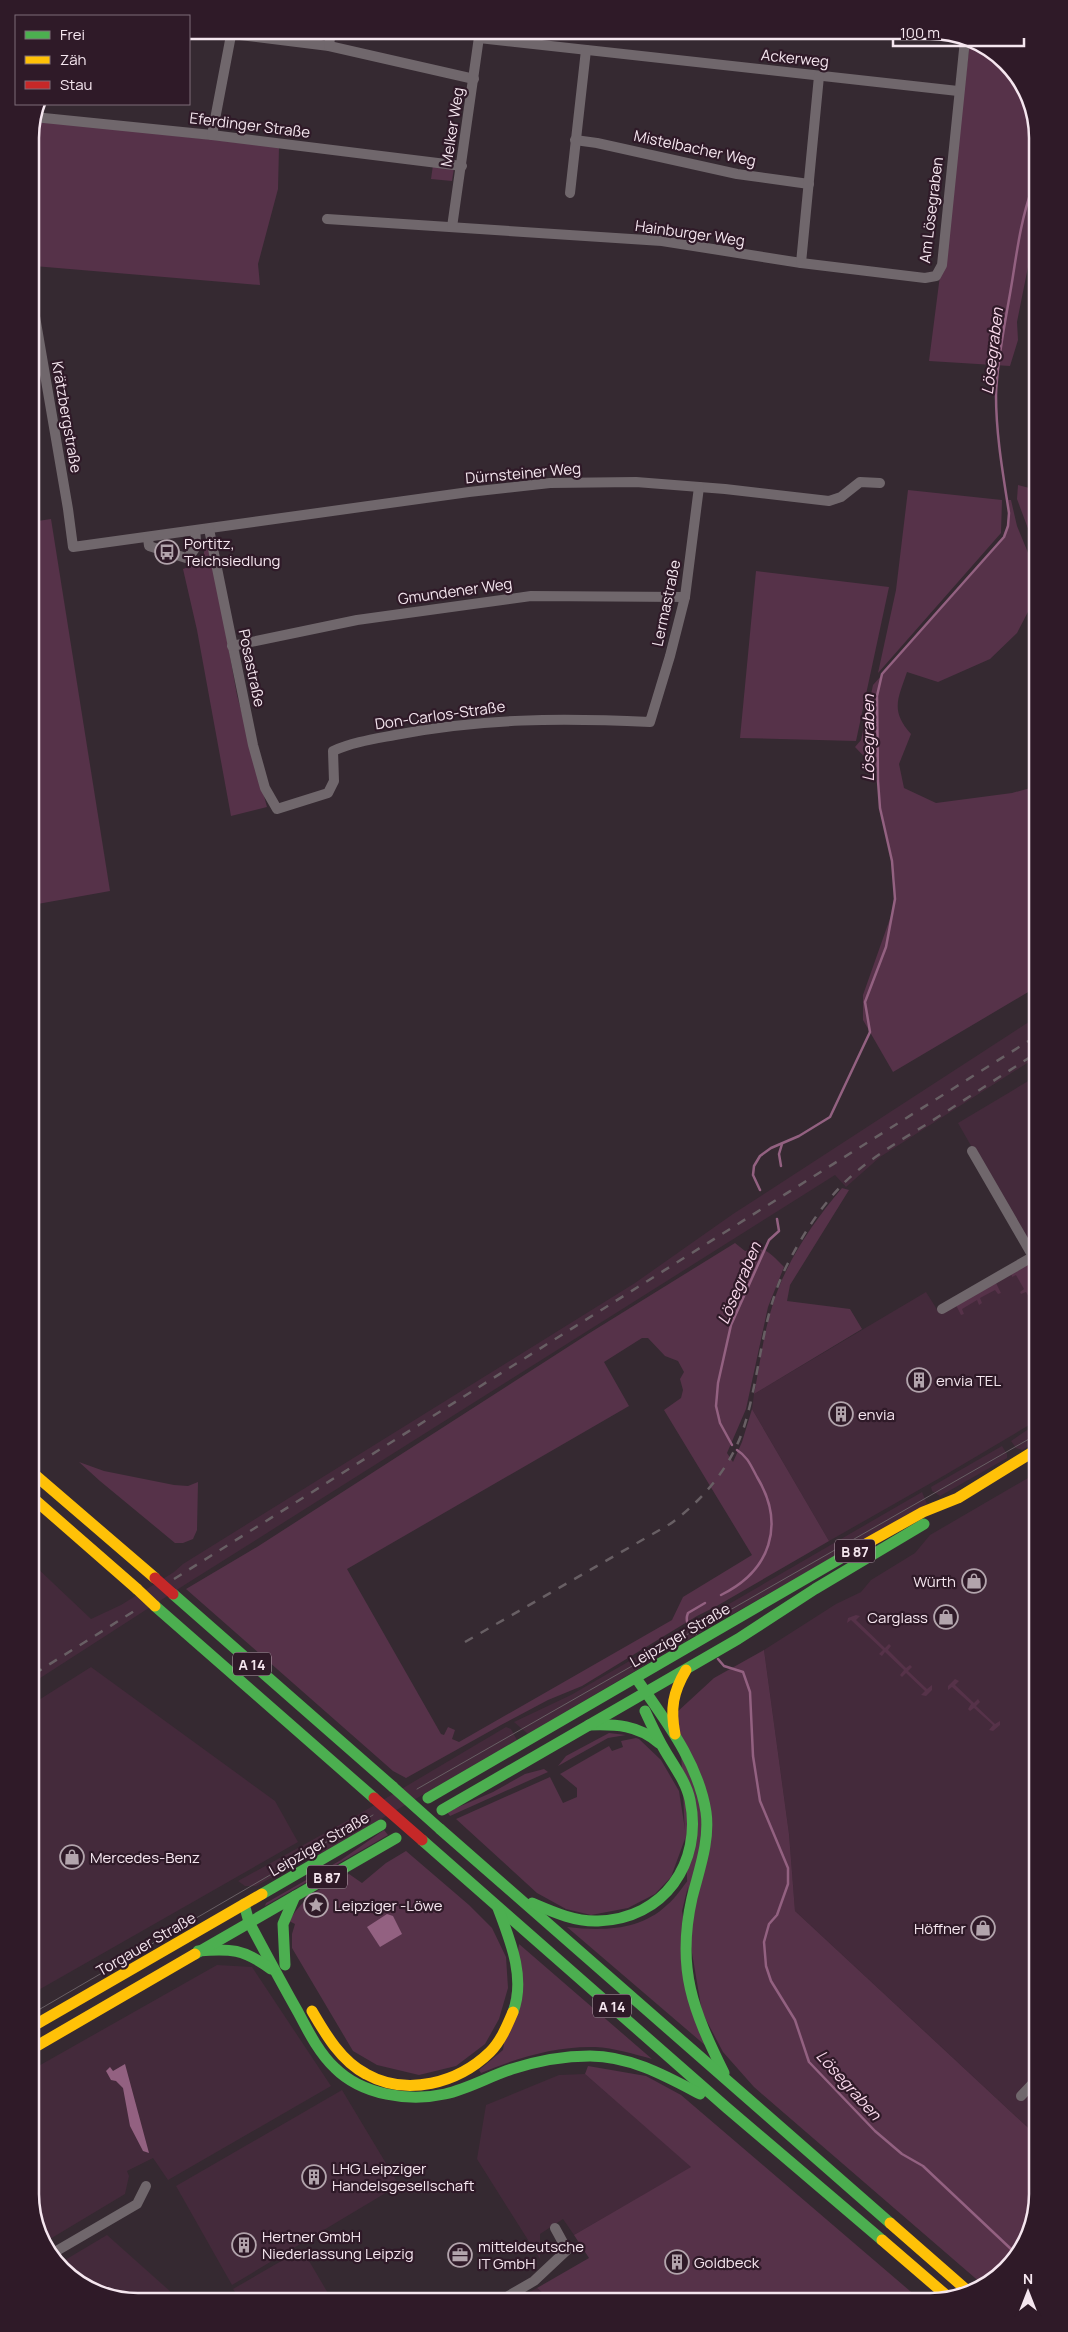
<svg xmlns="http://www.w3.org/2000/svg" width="1068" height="2332" viewBox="0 0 1068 2332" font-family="Manrope,sans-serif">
<rect width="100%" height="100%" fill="#352931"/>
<g fill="#442a3b">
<path d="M 1035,1018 L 1035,1058 L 880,1157 L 846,1187 L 835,1175 L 186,1584 L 34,1682 L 34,1565 L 91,1619 L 121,1605 L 174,1572 L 183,1564 L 635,1283 L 733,1214 Z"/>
<path d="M 1035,1077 L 1036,1421 L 945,1475 L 829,1541 L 752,1409 L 754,1394 L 926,1292 L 938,1311 L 1034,1256 L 958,1123 Z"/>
<path d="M 1036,1424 L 1036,1442 L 1022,1450 L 1016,1448 L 1011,1441 Z"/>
<path d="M 1002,1446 L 1007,1454 L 1007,1458 L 940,1496 L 932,1491 L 931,1487 Z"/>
<path d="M 1036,1469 L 1038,2137 L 795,1911 L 789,1834 L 764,1650 L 836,1604 L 861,1592 L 871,1580 L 915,1553 L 930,1535 L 1028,1478 Z"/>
<path d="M 922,1492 L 927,1504 L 731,1615 L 722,1608 Z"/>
<path d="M 714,1612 L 716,1623 L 528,1734 L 514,1722 L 571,1695 Z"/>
<path d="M 91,1667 L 275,1801 L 298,1842 L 35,1992 L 34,1703 Z"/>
<path d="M 506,1727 L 511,1729 L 517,1740 L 326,1851 L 299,1863 L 256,1886 L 245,1886 L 238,1881 L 361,1813 Z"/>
<path d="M 217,1965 L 252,1967 L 331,2086 L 168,2180 L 153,2158 L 127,2171 L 129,2176 L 125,2194 L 45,2242 L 36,2229 L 35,2068 Z"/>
<path d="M 585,2074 L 692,2167 L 574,2235 L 563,2219 L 540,2234 L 540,2259 L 477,2159 L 486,2105 L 559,2075 Z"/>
<path d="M 342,2090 L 399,2185 L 232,2285 L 176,2186 Z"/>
<path d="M 107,2235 L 181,2301 L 130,2302 L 72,2280 L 60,2263 Z"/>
<path d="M 302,2249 L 332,2300 L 241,2301 L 233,2289 Z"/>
<path d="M 537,2288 L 550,2299 L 517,2299 Z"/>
</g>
<g fill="#563249" fill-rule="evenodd">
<path d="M 970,42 L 996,52 L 1032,103 L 1033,242 L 1017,322 L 1018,340 L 1010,366 L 929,361 Z"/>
<path d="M 33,120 L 279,147 L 278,189 L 258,264 L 260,285 L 34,266 L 31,248 L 30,131 Z"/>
<path d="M 433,165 L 454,168 L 452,181 L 431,179 Z"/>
<path d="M 1018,485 L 1033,489 L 1033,542 L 1017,499 Z"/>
<path d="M 908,490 L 1002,500 L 1001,533 L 878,673 L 896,590 Z"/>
<path d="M 1008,500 L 1011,500 L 1017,526 L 1033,565 L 1034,605 L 1031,606 L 1017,633 L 990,659 L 938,682 L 907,672 C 898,699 890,710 911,734 L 899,764 L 904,788 L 936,803 L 1012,793 L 1034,787 L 1035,988 L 893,1072 L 863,1020 L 863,995 L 893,910 L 895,882 L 892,858 L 880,804 L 878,771 L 855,747 L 861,740 L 873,685 L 1005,537 L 1009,512 Z"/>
<path d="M 51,519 L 110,891 L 32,905 L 31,522 Z"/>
<path d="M 209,540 L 237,695 L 267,807 L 231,816 L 197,630 L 183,569 L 204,561 L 204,541 Z"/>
<path d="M 756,571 L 889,587 L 856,741 L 740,738 Z"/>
<path d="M 842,1188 L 849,1190 L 790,1285 L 787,1301 L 850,1309 L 862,1329 L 754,1394 C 760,1365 763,1335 772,1307 C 785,1263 813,1222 842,1188 Z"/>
<path d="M 735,1243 L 745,1251 C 766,1246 769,1252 784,1267 L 768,1307 L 746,1409 L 727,1453 L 733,1462 L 742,1442 L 752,1409 L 829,1541 L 715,1607 L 697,1616 L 582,1686 L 548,1700 L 501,1725 L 406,1778 L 393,1771 L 186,1589 L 257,1547 L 588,1334 ZM 642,1338 L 648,1338 L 665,1356 L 678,1361 L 684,1372 L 680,1379 L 683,1390 L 681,1398 L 664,1410 L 752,1555 L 683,1597 L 672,1620 L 459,1742 L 452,1739 L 455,1730 L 448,1727 L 444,1735 L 441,1734 L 347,1569 L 629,1406 L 604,1362 Z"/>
<path d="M 1028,1265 L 1036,1297 L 1036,1306 L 1030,1310 L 1029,1308 L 1033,1305 L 1026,1292 L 1021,1294 L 1020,1292 L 1024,1289 L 1016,1275 L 1012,1277 L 1011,1271 Z"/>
<path d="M 995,1281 L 1001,1293 L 998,1294 L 995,1290 L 980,1298 L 982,1303 L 979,1305 L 977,1300 L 962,1309 L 964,1314 L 961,1315 L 956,1305 Z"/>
<path d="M 79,1462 L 104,1471 L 174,1485 L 188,1486 L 198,1482 L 197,1530 L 193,1539 L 183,1543 L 175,1543 L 100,1481 Z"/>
<path d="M 856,1615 L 860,1616 L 856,1620 L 885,1648 L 889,1644 L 891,1646 L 888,1650 L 906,1668 L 910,1665 L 912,1667 L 908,1671 L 927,1689 L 932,1685 L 932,1690 L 926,1696 L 921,1695 L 925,1691 L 906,1673 L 902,1677 L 900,1675 L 904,1670 L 885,1652 L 882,1656 L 879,1654 L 883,1650 L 851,1620 L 847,1623 L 848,1618 Z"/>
<path d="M 764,1650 L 789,1834 L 795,1911 L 1038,2137 L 1038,2194 L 1016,2260 L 982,2284 L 754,2087 L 723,2052 L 702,2012 L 690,1941 L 680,1730 L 676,1713 L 714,1678 Z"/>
<path d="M 955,1679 L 959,1681 L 955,1685 L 974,1703 L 978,1699 L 980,1702 L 976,1706 L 995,1724 L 1000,1721 L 1000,1725 L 993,1731 L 989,1730 L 993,1725 L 974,1708 L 970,1711 L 968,1709 L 971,1704 L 952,1687 L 948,1690 L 948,1686 Z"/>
<path d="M 609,1733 L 626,1735 L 608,1738 L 558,1766 L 566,1756 Z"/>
<path d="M 636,1738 L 639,1739 L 661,1760 L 679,1791 L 686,1836 L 671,1877 L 655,1894 L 628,1908 L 591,1915 L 566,1909 L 537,1893 L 456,1819 L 550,1777 L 563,1803 L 577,1797 L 577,1788 L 560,1774 L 609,1746 L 612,1751 L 623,1747 L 621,1741 Z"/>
<path d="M 544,1769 L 548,1772 L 450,1816 L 447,1812 L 493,1792 L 525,1774 Z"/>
<path d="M 384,1830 L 388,1835 L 265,1906 L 266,1903 L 341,1860 Z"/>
<path d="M 406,1851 L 469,1905 L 492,1928 L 506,1957 L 508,1988 L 499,2019 L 485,2044 L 456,2066 L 419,2075 L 377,2065 L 353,2051 L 292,1948 L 292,1934 L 295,1924 L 289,1921 C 307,1893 320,1889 349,1874 L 362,1883 L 386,1863 Z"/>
<path d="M 690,1878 L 682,1911 L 706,2046 L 567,1927 C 602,1931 640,1931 667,1905 C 676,1898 682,1887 690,1878 Z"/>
<path d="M 519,1944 L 652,2059 C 634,2054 614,2048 595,2047 C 555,2046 517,2058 481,2073 L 479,2070 L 503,2050 Z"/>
<path d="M 588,2066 L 646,2076 L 681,2095 L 917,2297 L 550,2299 L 537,2288 L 589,2258 L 574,2235 L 691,2167 L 585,2074 Z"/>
</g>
<g fill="#936181">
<path d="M 387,1914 L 393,1916 L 402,1934 L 380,1947 L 367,1927 Z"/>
<path d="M 125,2064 L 149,2153 L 143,2151 L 130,2126 L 123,2088 L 116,2081 L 111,2080 L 106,2071 L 110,2067 L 113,2071 Z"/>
</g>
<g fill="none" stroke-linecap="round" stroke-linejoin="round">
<g stroke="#936181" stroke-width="2.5">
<path d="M 781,1166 L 779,1154 L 782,1144"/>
<path d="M 760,1190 L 753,1175 L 754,1166 L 760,1156 L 771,1148 L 799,1136 L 830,1117 L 870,1032 L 865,1002 L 886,947 L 895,899 L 892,861 L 880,808 L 878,781 L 877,696 L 882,674 L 1004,537 L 1008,526 L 1009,513 C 1003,474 996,435 996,395 C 997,358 1006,319 1012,282 C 1017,251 1021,219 1032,189"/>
<path d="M 732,1445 L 720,1423 L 716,1406 L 718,1383 L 731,1325 L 769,1240 L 779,1231 L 777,1219"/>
<path d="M 721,1595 C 770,1571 786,1525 757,1477 C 751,1466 748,1457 737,1450"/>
<path d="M 696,1634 C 690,1627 684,1623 688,1613 L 705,1603"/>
<path d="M 718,1659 L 724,1666 L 743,1672 L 750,1692 L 753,1756 L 760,1801 L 788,1868 L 788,1884 L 777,1915 L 769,1924 L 764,1942 L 766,1966 L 771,1981 L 795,2020 L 809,2062 L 875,2131 L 902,2154 L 923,2166 L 1011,2249 L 1012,2262"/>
</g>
<g stroke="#70676c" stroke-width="10">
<path d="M 232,34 L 329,46 L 474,79"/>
<path d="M 479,38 L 958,91"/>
<path d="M 329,46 L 331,30"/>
<path d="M 34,117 L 212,135 L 462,166"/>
<path d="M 212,135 L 232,30"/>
<path d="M 575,140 L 597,143 L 737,174 L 809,184"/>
<path d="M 570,193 L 586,50"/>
<path d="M 327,219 L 662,241 L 801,263 L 819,76"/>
<path d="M 452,227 L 480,30"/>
<path d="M 801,263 L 925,278 L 936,276 L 942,265 L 965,40"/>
<path d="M 31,293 L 68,509 L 73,547 L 469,492 L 550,483 L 636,482 L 725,489 L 829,501 L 841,497 L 860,482 L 880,483"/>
<path d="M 209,529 L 253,745 L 265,788 L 277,809 L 328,793 L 334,781 L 333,751 C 353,742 374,739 395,735 C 481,718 562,718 650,722 L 670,656 L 685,597 L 699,487"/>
<path d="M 148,538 L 149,546 L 186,558 C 197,550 197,544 195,531"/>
<path d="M 232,646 L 357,620 L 531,596 L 685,597"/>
<path d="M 972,1151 L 1035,1260"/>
<path d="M 942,1309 L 1034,1256"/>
<path d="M 1021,2096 L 1038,2078"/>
<path d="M 53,2253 L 137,2204 L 146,2186"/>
<path d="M 503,2299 L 534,2281 L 567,2250 L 555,2228"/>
</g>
<g stroke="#4caf50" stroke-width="11">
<path d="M 173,1594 L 393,1787"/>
<path d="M 155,1606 L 374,1798"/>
<path d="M 636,1678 C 664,1719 698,1761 706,1812 C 710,1841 699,1870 692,1898 C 676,1969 693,2010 724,2073"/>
<path d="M 589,1725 C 616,1724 638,1725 659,1743"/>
<path d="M 428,1798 L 855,1550"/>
<path d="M 442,1810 L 738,1639 L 815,1589 L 924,1524"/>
<path d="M 440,1829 L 890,2223"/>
<path d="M 422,1840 L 727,2108 L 882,2240"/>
<path d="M 262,1894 L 381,1825"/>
<path d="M 532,1903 C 553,1912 575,1922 598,1921 C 664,1919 703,1863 690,1800 C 686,1781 673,1765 664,1749 C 657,1737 651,1724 645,1711"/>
<path d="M 244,1904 L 249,1922 C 265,1952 281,1982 298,2012 C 308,2031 319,2053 335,2068 C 362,2095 409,2102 445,2094 C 468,2089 490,2076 512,2069 C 537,2061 564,2056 590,2056 C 630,2056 666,2076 700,2094"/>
<path d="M 498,1908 C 510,1940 526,1978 513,2012"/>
<path d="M 198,1951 C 230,1948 244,1949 271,1969"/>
<path d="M 195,1954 L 396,1838"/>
<path d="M 285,1965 L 283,1924 L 295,1896"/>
</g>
<g stroke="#ffc107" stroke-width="11">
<path d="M 34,1474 L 155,1578"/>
<path d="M 34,1499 L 137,1589"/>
<path d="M 855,1550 L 923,1512 L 958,1498 L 1036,1450"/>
<path d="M 675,1734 C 670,1709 673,1692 686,1670"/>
<path d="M 312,2011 C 326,2035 341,2061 366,2074 C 407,2097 458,2083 490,2052 C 501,2041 507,2026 513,2012"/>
<path d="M 35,2025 L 262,1894"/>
<path d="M 35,2047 L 195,1954"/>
<path d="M 890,2223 L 970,2293"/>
<path d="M 882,2240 L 947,2296"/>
</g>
<g stroke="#685f64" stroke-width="1">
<path d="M 417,1789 L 1036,1435"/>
<path d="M 35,2012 L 373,1815"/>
</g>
<g stroke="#685f64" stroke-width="2.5" stroke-dasharray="9 9" stroke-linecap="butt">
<path d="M 174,1579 L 1035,1037"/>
<path d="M 465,1642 L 670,1524 C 703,1500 731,1467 744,1427 C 761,1372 761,1315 788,1263 C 802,1236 820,1208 841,1186 C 865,1161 898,1142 927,1124 C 963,1101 999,1077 1035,1054"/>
<path d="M 34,1674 L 139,1608"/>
</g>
<path stroke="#4caf50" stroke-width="11" d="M 393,1787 L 440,1829"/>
<path stroke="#ffc107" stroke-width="11" d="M 137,1589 L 155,1606"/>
<g stroke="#c62828" stroke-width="11">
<path d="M 155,1578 L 173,1594"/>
<path d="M 374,1798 L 422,1840"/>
</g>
</g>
<defs>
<g id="bus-ring" transform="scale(1.25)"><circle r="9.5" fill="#2f1a28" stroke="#b2a4ac" stroke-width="1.5"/><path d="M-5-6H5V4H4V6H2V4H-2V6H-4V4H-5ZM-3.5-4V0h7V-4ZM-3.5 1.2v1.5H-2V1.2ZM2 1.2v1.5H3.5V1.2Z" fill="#b2a4ac"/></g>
<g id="building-ring" transform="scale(1.25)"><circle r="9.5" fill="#2f1a28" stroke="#b2a4ac" stroke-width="1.5"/><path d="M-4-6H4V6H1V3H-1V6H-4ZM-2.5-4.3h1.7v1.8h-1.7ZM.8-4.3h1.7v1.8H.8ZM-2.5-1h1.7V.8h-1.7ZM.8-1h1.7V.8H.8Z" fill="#b2a4ac"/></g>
<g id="shop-ring" transform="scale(1.25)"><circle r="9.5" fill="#2f1a28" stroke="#b2a4ac" stroke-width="1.5"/><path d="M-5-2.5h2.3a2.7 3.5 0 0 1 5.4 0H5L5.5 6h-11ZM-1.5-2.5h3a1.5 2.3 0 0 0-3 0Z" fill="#b2a4ac"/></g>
<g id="sight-ring" transform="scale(1.25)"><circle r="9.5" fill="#2f1a28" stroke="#b2a4ac" stroke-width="1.5"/><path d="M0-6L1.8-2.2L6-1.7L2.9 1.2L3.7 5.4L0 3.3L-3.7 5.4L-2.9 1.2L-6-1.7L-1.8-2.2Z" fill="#b2a4ac"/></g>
<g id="office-ring" transform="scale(1.25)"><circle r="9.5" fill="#2f1a28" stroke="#b2a4ac" stroke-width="1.5"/><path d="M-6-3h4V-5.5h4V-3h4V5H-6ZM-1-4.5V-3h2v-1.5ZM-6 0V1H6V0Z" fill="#b2a4ac"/></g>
</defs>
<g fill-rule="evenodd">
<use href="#bus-ring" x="167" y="552"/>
<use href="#building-ring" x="919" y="1380"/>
<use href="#building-ring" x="841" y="1414"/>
<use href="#shop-ring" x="974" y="1581"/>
<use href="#shop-ring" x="946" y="1617"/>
<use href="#shop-ring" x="72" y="1857"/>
<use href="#sight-ring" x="316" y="1905"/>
<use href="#shop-ring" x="983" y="1928"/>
<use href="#building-ring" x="314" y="2177"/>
<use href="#building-ring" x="244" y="2245"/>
<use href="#office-ring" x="460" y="2255"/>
<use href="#building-ring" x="677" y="2262"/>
</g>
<g text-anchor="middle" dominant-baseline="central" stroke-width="4.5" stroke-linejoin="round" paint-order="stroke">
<g fill="#2f1a28" stroke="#baa9b3" stroke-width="1">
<rect x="835" y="1539.5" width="40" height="23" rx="4"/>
<rect x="233" y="1652.5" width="38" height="23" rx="4"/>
<rect x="307" y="1865.5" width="40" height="23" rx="4"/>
<rect x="593" y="1994.5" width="38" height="23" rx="4"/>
</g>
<g font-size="14" font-weight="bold" fill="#f5e6ef">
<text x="855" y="1551">B 87</text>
<text x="252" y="1664">A 14</text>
<text x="327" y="1877">B 87</text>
<text x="612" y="2006">A 14</text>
</g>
<g font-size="15" fill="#f5e6ef" stroke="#2f1a28">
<text transform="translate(795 58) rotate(6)">Ackerweg</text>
<text transform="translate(250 125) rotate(7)">Eferdinger Straße</text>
<text transform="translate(452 127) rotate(-81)">Melker Weg</text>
<text transform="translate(695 148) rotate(12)">Mistelbacher Weg</text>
<text transform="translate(931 210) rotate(-83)">Am Lösegraben</text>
<text transform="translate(690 233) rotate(8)">Hainburger Weg</text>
<text transform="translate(67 417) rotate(80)">Krätzbergstraße</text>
<text transform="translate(523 473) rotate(-5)">Dürnsteiner Weg</text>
<text transform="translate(455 591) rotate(-8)">Gmundener Weg</text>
<text transform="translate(666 603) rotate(-78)">Lermastraße</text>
<text transform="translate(252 668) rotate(78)">Posastraße</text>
<text transform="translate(440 715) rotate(-8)">Don-Carlos-Straße</text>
<text transform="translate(680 1635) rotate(-30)">Leipziger Straße</text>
<text transform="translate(319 1844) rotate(-30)">Leipziger Straße</text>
<text transform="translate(146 1944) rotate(-30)">Torgauer Straße</text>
</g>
<g font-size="15" fill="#f5e6ef" stroke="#2f1a28" text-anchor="start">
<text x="184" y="543">Portitz,<tspan x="184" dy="17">Teichsiedlung</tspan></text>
<text x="936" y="1380">envia TEL</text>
<text x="858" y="1414">envia</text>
<text x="956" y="1581" text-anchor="end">Würth</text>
<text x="928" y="1617" text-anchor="end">Carglass</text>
<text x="90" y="1857">Mercedes-Benz</text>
<text x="334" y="1905">Leipziger -Löwe</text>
<text x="966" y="1928" text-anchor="end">Höffner</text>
<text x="332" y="2168">LHG Leipziger<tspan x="332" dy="17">Handelsgesellschaft</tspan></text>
<text x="262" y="2236">Hertner GmbH<tspan x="262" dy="17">Niederlassung Leipzig</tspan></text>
<text x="478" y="2246">mitteldeutsche<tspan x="478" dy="17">IT GmbH</tspan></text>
<text x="694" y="2262">Goldbeck</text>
</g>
<g font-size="16" font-style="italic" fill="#fad9ec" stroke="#2f1a28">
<text transform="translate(992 351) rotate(-83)">Lösegraben</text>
<text transform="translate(868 738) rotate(-90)">Lösegraben</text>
<text transform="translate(739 1283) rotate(-67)">Lösegraben</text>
<text transform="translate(849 2085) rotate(48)">Lösegraben</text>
</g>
</g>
<path d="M0 0H1068V2332H0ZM138 39H930A99 99 0 0 1 1029 138V2194A99 99 0 0 1 930 2293H138A99 99 0 0 1 39 2194V138A99 99 0 0 1 138 39Z" fill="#2f1a28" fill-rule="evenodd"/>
<path fill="none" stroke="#f5e6ef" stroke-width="2.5" d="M138 39H930A99 99 0 0 1 1029 138V2194A99 99 0 0 1 930 2293H138A99 99 0 0 1 39 2194V138A99 99 0 0 1 138 39Z"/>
<rect x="15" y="15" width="175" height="90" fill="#2f1a28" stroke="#7e6c78"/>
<rect x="25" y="31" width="25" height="8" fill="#4caf50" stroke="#7e6c78"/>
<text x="60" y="40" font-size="15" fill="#f5e6ef">Frei</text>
<rect x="25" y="56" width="25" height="8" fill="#ffc107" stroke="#7e6c78"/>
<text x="60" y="65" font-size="15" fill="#f5e6ef">Zäh</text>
<rect x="25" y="81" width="25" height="8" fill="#c62828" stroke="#7e6c78"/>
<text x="60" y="90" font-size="15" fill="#f5e6ef">Stau</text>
<g transform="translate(1028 2292)" stroke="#2f1a28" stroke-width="4" paint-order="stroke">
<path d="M0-4L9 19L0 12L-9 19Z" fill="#f5e6ef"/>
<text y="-8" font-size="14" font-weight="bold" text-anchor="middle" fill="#f5e6ef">N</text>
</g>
<path d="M893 38v8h131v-8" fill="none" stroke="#f5e6ef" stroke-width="2.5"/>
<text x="900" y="38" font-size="15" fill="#f5e6ef" stroke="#2f1a28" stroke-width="4" paint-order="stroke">100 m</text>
</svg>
